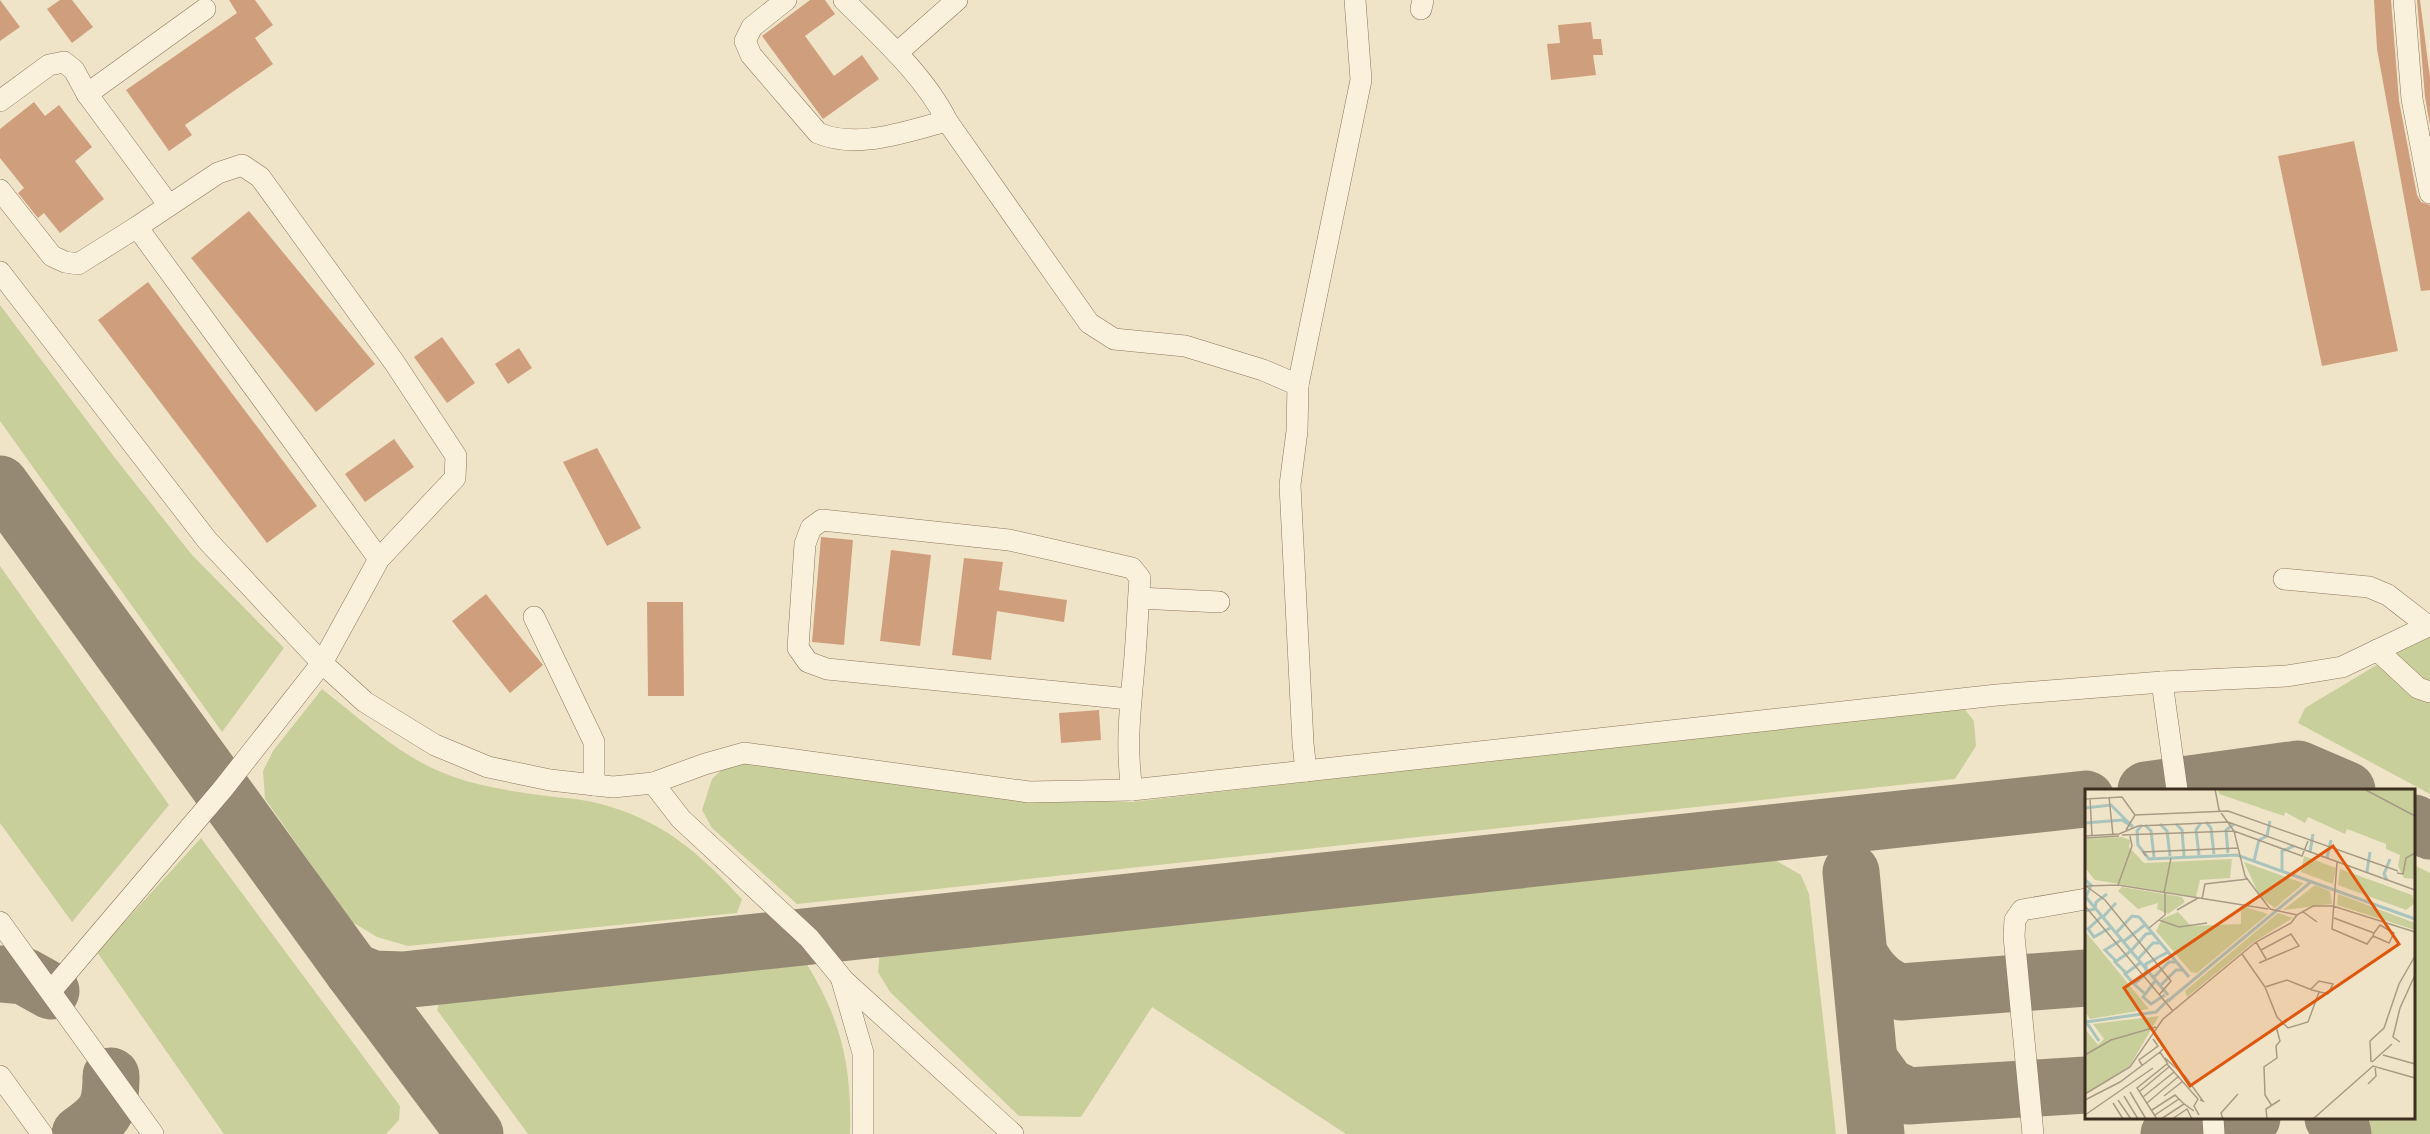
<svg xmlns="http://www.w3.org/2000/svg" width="2430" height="1134" viewBox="0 0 2430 1134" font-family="Spectral,serif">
<rect width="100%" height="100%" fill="#f0e4c8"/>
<g fill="#c9cf9b">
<path d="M 0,305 L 115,458 L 192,555 L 284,648 L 222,732 L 0,421 Z"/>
<path d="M 0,566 L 169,805 L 72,922 L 0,823 Z"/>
<path d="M 2430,633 L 2430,794 L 2298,723 L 2305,708 Z"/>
<path d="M 322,689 C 357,716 392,749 432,768 C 467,785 510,791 547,796 C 563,798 581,799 597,803 C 663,820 697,851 742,899 L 737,913 L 408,946 L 377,937 L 352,922 L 265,799 L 263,771 L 273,751 Z"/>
<path d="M 1962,706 L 1974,721 L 1976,746 L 1955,779 L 797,904 L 712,828 L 702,810 L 712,779 L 727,765 L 753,762 L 1057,800 L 1131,802 Z"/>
<path d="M 201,838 L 400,1106 L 399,1120 L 386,1134 L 224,1134 L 97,952 Z"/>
<path d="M 1768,856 L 1801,875 L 1809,894 L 1836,1134 L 1346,1134 L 1152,1007 L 1081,1117 L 1019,1116 L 890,992 L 878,972 L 880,950 Z"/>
<path d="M 2414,865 L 2430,873 L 2430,1134 L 2364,1134 L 2363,1118 L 2414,1118 Z"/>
<path d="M 801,955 C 840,1015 852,1062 850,1134 L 528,1134 L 437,1010 L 441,998 Z"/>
</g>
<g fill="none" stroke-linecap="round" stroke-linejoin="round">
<g stroke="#968974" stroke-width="57">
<path d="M 0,484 L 353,971 L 475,1134"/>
<path d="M 2146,790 L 2298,769 L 2347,790"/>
<path d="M 2414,823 L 2430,831"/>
<path d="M 1851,872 L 1876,1134"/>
<path d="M 1859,954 C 1869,972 1881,986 1901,992 L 2086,978"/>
<path d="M 353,971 L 373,979 L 403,980 L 2086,799"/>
<path d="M 0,974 L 24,976 L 51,991"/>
<path d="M 1869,1060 L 1888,1086 L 1908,1096 L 2086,1085"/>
<path d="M 2333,1118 L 2340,1123 L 2343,1134"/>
<path d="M 80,1134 C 106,1116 111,1108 111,1076"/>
<path d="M 2169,1134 C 2190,1117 2225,1120 2252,1118"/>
</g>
</g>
<g fill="#cf9f7d">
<path d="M 0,0 L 20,27 L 0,41 Z"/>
<path d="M 60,0 L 72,0 L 93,27 L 72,43 L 47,9 Z"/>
<path d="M 229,0 L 255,0 L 273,25 L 255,38 L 273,64 L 185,125 L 192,135 L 169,151 L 126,90 L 237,13 Z"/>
<path d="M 810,0 L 825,0 L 835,14 L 805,36 L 834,76 L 862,55 L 879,79 L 823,119 L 762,36 Z"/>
<path d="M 2374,0 L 2391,0 L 2399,101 L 2417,195 L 2421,202 L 2430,205 L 2430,290 L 2421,291 L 2377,49 Z"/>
<path d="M 2417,0 L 2420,0 L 2430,78 L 2430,125 L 2425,97 Z"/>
<path d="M 1591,22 L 1593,39 L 1601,39 L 1603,55 L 1593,55 L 1596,75 L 1551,80 L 1547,44 L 1560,43 L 1558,25 Z"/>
<path d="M 34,102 L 45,116 L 59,105 L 92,147 L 75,161 L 104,199 L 60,233 L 44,213 L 38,218 L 18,193 L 24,188 L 0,158 L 0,129 Z"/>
<path d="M 2354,141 L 2398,351 L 2322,366 L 2278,156 Z"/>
<path d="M 249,211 L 375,364 L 316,412 L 191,258 Z"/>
<path d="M 148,282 L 317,506 L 267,543 L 98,320 Z"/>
<path d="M 442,337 L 475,383 L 447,403 L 414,357 Z"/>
<path d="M 519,348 L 532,368 L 508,384 L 495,364 Z"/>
<path d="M 394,439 L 414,467 L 365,502 L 345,474 Z"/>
<path d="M 597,448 L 641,528 L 607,546 L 563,462 Z"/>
<path d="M 821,537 L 853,540 L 844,645 L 812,642 Z"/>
<path d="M 891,550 L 931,555 L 920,646 L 880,641 Z"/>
<path d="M 964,558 L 1003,562 L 999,590 L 1067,600 L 1064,622 L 997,611 L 991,660 L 952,655 Z"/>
<path d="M 486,594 L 543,665 L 510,693 L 452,621 Z"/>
<path d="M 647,602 L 683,602 L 684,696 L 648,696 Z"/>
<path d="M 1099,710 L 1101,740 L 1061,743 L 1059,713 Z"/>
</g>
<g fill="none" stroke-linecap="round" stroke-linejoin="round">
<g stroke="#8d765c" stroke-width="22">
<g id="minor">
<path d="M 786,0 L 752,27 L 745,41 L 751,55 L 818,133 C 858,150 906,131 947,121"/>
<path d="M 844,0 C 879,35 925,76 947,121 L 1089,323 L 1114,339 L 1185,346 L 1263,370 L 1298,385 L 1297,431 L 1290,485 L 1303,743 L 1306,771"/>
<path d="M 2404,0 L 2412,99 L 2430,193"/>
<path d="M 1421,9 L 1423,0"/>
<path d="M 897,53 L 957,0"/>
<path d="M 87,94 L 205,9"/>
<path d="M 0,101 L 49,65 L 64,62 L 74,70 L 87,94 L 168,204"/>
<path d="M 0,190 L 52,256 L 65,262 L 78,264 L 137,227"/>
<path d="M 0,272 L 207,540 L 322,663 L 365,702 L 435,745 L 488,767 L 550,780 L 613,787 L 653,783 L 681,819 L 809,938 L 841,977 L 863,1053 L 863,1134"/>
<path d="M 1298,385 L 1361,80 L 1355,0"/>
<path d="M 2284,579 L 2369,587 L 2388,595 L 2428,626"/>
<path d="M 1139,598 L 1219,602"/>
<path d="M 534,617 L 594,742 L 594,785"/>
<path d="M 2377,650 L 2418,688 L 2430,692"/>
<path d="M 2162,682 L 2177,790"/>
<path d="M 1129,699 L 827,669 L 808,662 L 798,648 L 805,544 L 811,528 L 822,520 L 1009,540 L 1132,568 L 1140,578 C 1138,604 1137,630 1135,656 C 1131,703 1125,743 1132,790"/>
<path d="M 653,783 L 705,764 L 744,753 L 1029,792 L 1132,790 L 1997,695 L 2162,682 L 2287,676 L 2342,667 L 2430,625"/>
<path d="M 0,922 L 153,1134"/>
<path d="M 841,978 L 1013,1134"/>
<path d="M 51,991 L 222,790 L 322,663 L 379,559 L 455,478 L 456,456 L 394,362 L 260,177 L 242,165 L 218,173 L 137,227 L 379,559"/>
<path d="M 0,1076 L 42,1134"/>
<path d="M 2213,1118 L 2214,1134"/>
<path d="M 2033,1134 L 2014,936 L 2015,920 L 2022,910 L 2086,899"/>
</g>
</g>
<use href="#minor" stroke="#faf1dc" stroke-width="21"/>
</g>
<g transform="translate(2085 789)">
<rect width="330" height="330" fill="#f0e4c8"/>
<path d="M 133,0 L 326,0 L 330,2 L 330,90 L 319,89 L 313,77 L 315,66 L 301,60 L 301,55 L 262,40 L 260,45 L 223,28 L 220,34 L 200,23 L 199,27 L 134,5 ZM 37,48 L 45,51 L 44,58 L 59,74 L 147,70 L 145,89 L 115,91 L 111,108 L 10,91 L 0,79 L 0,50 ZM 219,67 L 251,79 L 248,95 L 216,83 ZM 159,73 L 218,94 L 218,95 L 190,119 L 175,108 ZM 255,80 L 327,106 L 330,114 L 321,121 L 253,96 ZM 230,96 L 245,102 L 247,115 L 198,121 ZM 37,98 L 97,108 L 100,113 L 83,125 L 72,120 L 73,114 L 53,120 L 33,102 ZM 253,105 L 330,134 L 330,141 L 252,116 ZM 161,118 L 183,125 L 112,184 L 106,183 L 71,142 L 77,130 L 93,123 L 106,137 L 156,135 L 156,122 ZM 193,124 L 208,129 L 170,152 L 102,208 L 100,202 ZM 0,142 L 64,220 L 5,230 L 0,223 ZM 74,227 L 44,278 L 0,305 L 0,240 L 13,256 L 19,250 L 8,235 Z" fill="#c9cf9b"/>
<path fill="none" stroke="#a9c4bc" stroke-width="3" d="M 0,19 L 26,16 L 48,38 L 37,31 L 0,34M 121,33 L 126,39 L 129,65M 75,35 L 82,42 L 85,67M 91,35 L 97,41 L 99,67M 57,36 L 52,42 L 53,56 L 64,70 L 152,66 L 330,130M 60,36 L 66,42 L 69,68M 225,63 L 228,45M 143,64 L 141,41 L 149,35M 114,66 L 111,41 L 116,34M 242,69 L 246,51M 169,72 L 174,51 L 182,47 L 185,32M 197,81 L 197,62 L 209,57M 282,83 L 285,63M 0,91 L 6,96 L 1,108M 302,91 L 299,85 L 305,70M 0,107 L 83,206M 0,122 L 10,120 L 11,113 L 22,105M 16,128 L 3,140 L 9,148 L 25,139M 18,128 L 31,114M 31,144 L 47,127 L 54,128 L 104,188M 38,153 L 61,135M 46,162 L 61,145 L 68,144M 53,170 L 68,154 L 76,154M 31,172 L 20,161 L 36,151M 41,184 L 30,173 L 46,162M 68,189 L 84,173 L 91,173M 70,192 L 58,208 L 66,215 L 80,206M 49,195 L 40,185 L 55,174M 75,197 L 91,181 L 98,181M 59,204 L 49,195 L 61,185 L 61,175 L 83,163M 83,212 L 227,92M 0,231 L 14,252M 1,233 L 71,223 L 84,210"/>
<path fill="none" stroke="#a89b85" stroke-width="1.5" d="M 130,0 L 134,21 L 149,42 L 160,87 L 185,120 L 212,126 L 228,117 L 248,117 L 330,143M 279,0 L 330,27M 24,8 L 28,46M 5,9 L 7,47M 0,10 L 37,8 L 50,26M 41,41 L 50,26 L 143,22 L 313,82M 37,46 L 149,42 L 217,67 L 223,52M 0,47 L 34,45 L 53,37 L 143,33 L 330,101M 1,49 L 34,47M 61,67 L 58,63 L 153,59M 252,73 L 247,140 L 282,155 L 288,147M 312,84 L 318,85 L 321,69 L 330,64M 33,96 L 47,57 L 45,47M 0,97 L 33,96 L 183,120M 1,97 L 20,111 L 86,192 L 74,206M 79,104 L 86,69M 117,110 L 120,95 L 163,90M 0,117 L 88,222M 92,121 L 113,109M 217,122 L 232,133M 249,129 L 289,144 L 288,147 L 304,154 L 309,144 L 295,136 L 289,144M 74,131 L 94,138 L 122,134M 64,139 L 80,126 L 80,104M 171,153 L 181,170M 157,165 L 180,198 L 202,191 L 227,201 L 243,205 L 248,195 L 234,192 L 226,200M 174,174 L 214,157 L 206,145 L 176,161M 180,198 L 192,228 L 203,239 L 223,233 L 234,203M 315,253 L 308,248 L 315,219 L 330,186M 78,260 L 75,263 L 83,275M 0,266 L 26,251 L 71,238M 298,266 L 330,275M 80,269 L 100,287 L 118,312 L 115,311M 286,273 L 285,252 L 299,239 L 314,195 L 330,167M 287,273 L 307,255M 57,276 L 54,271 L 73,257 L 68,250M 283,295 L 291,287 L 290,277M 45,303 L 61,330M 54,303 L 85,277M 0,305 L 45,278 L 78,230 L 171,153 L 206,134 L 212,126M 39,307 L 53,330M 79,307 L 98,292M 58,308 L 89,283M 0,311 L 35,293 L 75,263M 33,311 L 46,330M 28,314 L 38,330M 62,314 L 94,287M 187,317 L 180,306 L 179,278 L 192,269 L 191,257 L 195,252 L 191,237M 67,321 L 90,306 L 94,310M 0,326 L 68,279M 70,326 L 94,310 L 99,315M 72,330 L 52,299 L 82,275 L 113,310 L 109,317 L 114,326M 76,330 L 99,315 L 109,322M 87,330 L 102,320 L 107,330M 138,330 L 136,324 L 153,305M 182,330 L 181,320 L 195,311M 228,330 L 288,277 L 330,289"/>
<path fill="#df570d" fill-opacity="0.15" stroke="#df570d" stroke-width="3" d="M 248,57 L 314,155 L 105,297 L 39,199 Z"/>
<rect width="330" height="330" fill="none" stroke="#3d2e20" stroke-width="3"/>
</g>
</svg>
